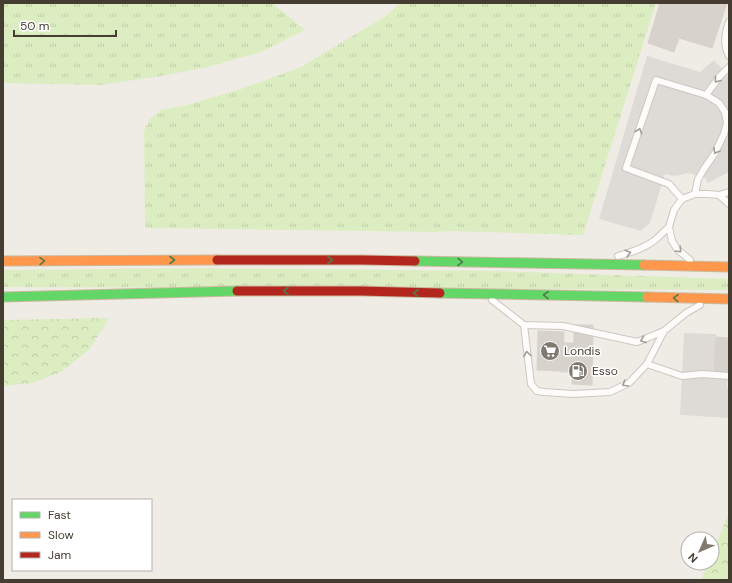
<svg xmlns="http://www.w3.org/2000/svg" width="732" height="583" viewBox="0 0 732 583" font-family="'DM Sans',sans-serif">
<defs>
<pattern id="grass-tufts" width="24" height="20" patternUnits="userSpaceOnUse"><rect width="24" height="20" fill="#dcedc2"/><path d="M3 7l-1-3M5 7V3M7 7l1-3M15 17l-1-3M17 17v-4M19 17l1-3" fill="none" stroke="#becca7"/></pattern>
<pattern id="forest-crowns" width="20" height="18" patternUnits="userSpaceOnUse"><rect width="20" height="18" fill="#dcedc2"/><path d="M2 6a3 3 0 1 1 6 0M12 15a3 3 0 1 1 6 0" fill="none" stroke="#becca7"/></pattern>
</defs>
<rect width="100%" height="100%" fill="#efece5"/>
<g fill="url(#grass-tufts)">
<path d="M 3,3 L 272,3 L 305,30 L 261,52 L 204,68 L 155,77 L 100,85 L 3,83 Z"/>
<path d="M 401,3 L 656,3 L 583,235 L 450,231 L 436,232 L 145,228 L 144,131 L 150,119 L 161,110 L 187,105 L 241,89 L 301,67 L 384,17 Z"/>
<path d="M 197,268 L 496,271 L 729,279 L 729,290 L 3,287 L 3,270 Z"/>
</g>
<g fill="url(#forest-crowns)">
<path d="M 109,318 L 89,350 L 61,372 L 33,383 L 3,386 L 3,320 Z"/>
<path d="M 729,512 L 729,580 L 701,580 L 708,563 L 712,563 L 712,554 Z"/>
</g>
<g fill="#dedbd6">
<path d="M 647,56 L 700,72 L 714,60 L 729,77 L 729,172 L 708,183 L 704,177 L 689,173 L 675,176 L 665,174 L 650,223 L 641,231 L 599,219 Z"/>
<path d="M 684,333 L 716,334 L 714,372 L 728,373 L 727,388 L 729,388 L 729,418 L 680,415 Z"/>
</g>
<g fill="#d7d3cc" stroke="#d7d3cb">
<path d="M 660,3 L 727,3 L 712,48 L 679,38 L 674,52 L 648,43 Z"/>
<path d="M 574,325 L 593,325 L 592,385 L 572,384 L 572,372 L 561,372 L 562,343 L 574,343 Z"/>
<path d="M 538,331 L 564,332 L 563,371 L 537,370 Z"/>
<path d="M 716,337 L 729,338 L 729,373 L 714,372 Z"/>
</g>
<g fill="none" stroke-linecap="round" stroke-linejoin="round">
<g stroke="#cbc8c1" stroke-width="8">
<g id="lane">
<path d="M 729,22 C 725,34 723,44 729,56"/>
<path d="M 706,95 L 720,76 L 729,67"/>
<path d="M 719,195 L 729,204"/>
<path d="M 682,199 L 669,184 L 626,168 L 656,80 L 706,95 L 719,103 L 725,112 L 727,123 L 724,134 L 715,153 L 704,169 L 698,179 L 695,194"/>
<path d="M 618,256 C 630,252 644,249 655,240 C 660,236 664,231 669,227"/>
<path d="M 690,260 L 677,249 L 672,241 L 669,227 L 674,210 L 682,199 L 695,194 L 708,194 L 719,195 L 729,192"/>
<path d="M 492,300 L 524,325 L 563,326 L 637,342 L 664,331 L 686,313 L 700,305"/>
<path d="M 524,325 L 531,384 L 537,391 L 544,392 L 573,394 L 610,392 L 629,383 L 647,364 L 664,331"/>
<path d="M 647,364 L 682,376 L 702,374 L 729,376"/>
</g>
</g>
<g stroke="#cab99e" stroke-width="11">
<g id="fast">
<path d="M 415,261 L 644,265"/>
<path d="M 440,293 L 647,297"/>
<path d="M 3,297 L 237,291"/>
</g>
</g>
<g stroke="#cab99e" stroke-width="11">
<g id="slow">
<path d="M 3,261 L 217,260"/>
<path d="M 644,265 L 729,267"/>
<path d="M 647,297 L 729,299"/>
</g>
</g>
<g stroke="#cab99e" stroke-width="11">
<g id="jam">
<path d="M 217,260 L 362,260 L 415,261"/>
<path d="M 237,291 L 361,291 L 440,293"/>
</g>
</g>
<use href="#lane" stroke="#fdfcfb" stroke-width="6"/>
<use href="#fast" stroke="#63d668" stroke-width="9"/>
<use href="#slow" stroke="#ff974d" stroke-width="9"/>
<use href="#jam" stroke="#b3261e" stroke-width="9"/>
</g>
<defs><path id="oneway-chevron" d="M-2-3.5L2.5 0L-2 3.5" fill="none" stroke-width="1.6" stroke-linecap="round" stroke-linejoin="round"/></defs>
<g stroke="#a19c96">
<use href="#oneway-chevron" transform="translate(717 80) rotate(127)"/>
<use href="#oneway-chevron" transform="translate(639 131) rotate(-71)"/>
<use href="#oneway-chevron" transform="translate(716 151) rotate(118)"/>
<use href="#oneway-chevron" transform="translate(679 250) rotate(46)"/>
<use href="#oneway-chevron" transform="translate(628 253) rotate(-17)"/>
<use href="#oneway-chevron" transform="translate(643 340) rotate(160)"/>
<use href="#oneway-chevron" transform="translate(527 354) rotate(-97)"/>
<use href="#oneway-chevron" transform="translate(625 384) rotate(149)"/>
</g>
<g stroke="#517a48">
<use href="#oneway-chevron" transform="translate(172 260)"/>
<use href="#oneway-chevron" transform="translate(330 260)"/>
<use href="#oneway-chevron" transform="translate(42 261) rotate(-1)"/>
<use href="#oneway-chevron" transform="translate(460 262) rotate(1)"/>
<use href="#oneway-chevron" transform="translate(286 291) rotate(180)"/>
<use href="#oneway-chevron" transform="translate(416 293) rotate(-179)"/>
<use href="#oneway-chevron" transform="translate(546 295) rotate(-179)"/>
<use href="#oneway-chevron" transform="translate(676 298) rotate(-179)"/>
</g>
<defs>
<g id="supermarket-disc" transform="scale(1)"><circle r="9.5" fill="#807a71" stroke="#fff"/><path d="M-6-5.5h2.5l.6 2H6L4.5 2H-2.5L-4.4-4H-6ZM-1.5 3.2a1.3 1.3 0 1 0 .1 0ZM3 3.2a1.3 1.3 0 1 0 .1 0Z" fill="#fff"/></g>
<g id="fuel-disc" transform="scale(1)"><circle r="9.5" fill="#807a71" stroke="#fff"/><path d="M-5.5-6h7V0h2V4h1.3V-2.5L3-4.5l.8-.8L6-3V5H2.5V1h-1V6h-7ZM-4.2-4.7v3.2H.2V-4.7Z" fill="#fff"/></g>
</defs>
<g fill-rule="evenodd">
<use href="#supermarket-disc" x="550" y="351"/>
<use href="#fuel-disc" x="578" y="371"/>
</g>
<g text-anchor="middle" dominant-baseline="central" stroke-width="3" stroke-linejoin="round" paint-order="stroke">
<g font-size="12" fill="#453d32" stroke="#fff" text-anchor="start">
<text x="564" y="351">Londis</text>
<text x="592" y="371">Esso</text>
</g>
</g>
<rect width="732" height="583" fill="none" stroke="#453d32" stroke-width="8"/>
<rect x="12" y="499" width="140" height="72" fill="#ffffff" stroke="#b5b1ad"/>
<rect x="20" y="512" width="20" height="6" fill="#63d668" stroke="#b5b1ad"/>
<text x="48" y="519" font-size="12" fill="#453d32">Fast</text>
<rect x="20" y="532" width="20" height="6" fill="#ff974d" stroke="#b5b1ad"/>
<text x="48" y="539" font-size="12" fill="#453d32">Slow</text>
<rect x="20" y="552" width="20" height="6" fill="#b3261e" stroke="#b5b1ad"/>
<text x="48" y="559" font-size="12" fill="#453d32">Jam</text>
<g transform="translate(700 551) rotate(225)"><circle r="19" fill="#ffffff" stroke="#b5b1ad"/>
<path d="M0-3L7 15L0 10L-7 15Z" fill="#807a71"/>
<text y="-6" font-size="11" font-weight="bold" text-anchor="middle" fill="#453d32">N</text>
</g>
<path d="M14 30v6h102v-6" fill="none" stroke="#453d32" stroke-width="2"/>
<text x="20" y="30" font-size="12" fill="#453d32" stroke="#ffffff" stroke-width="3" paint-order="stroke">50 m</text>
</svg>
